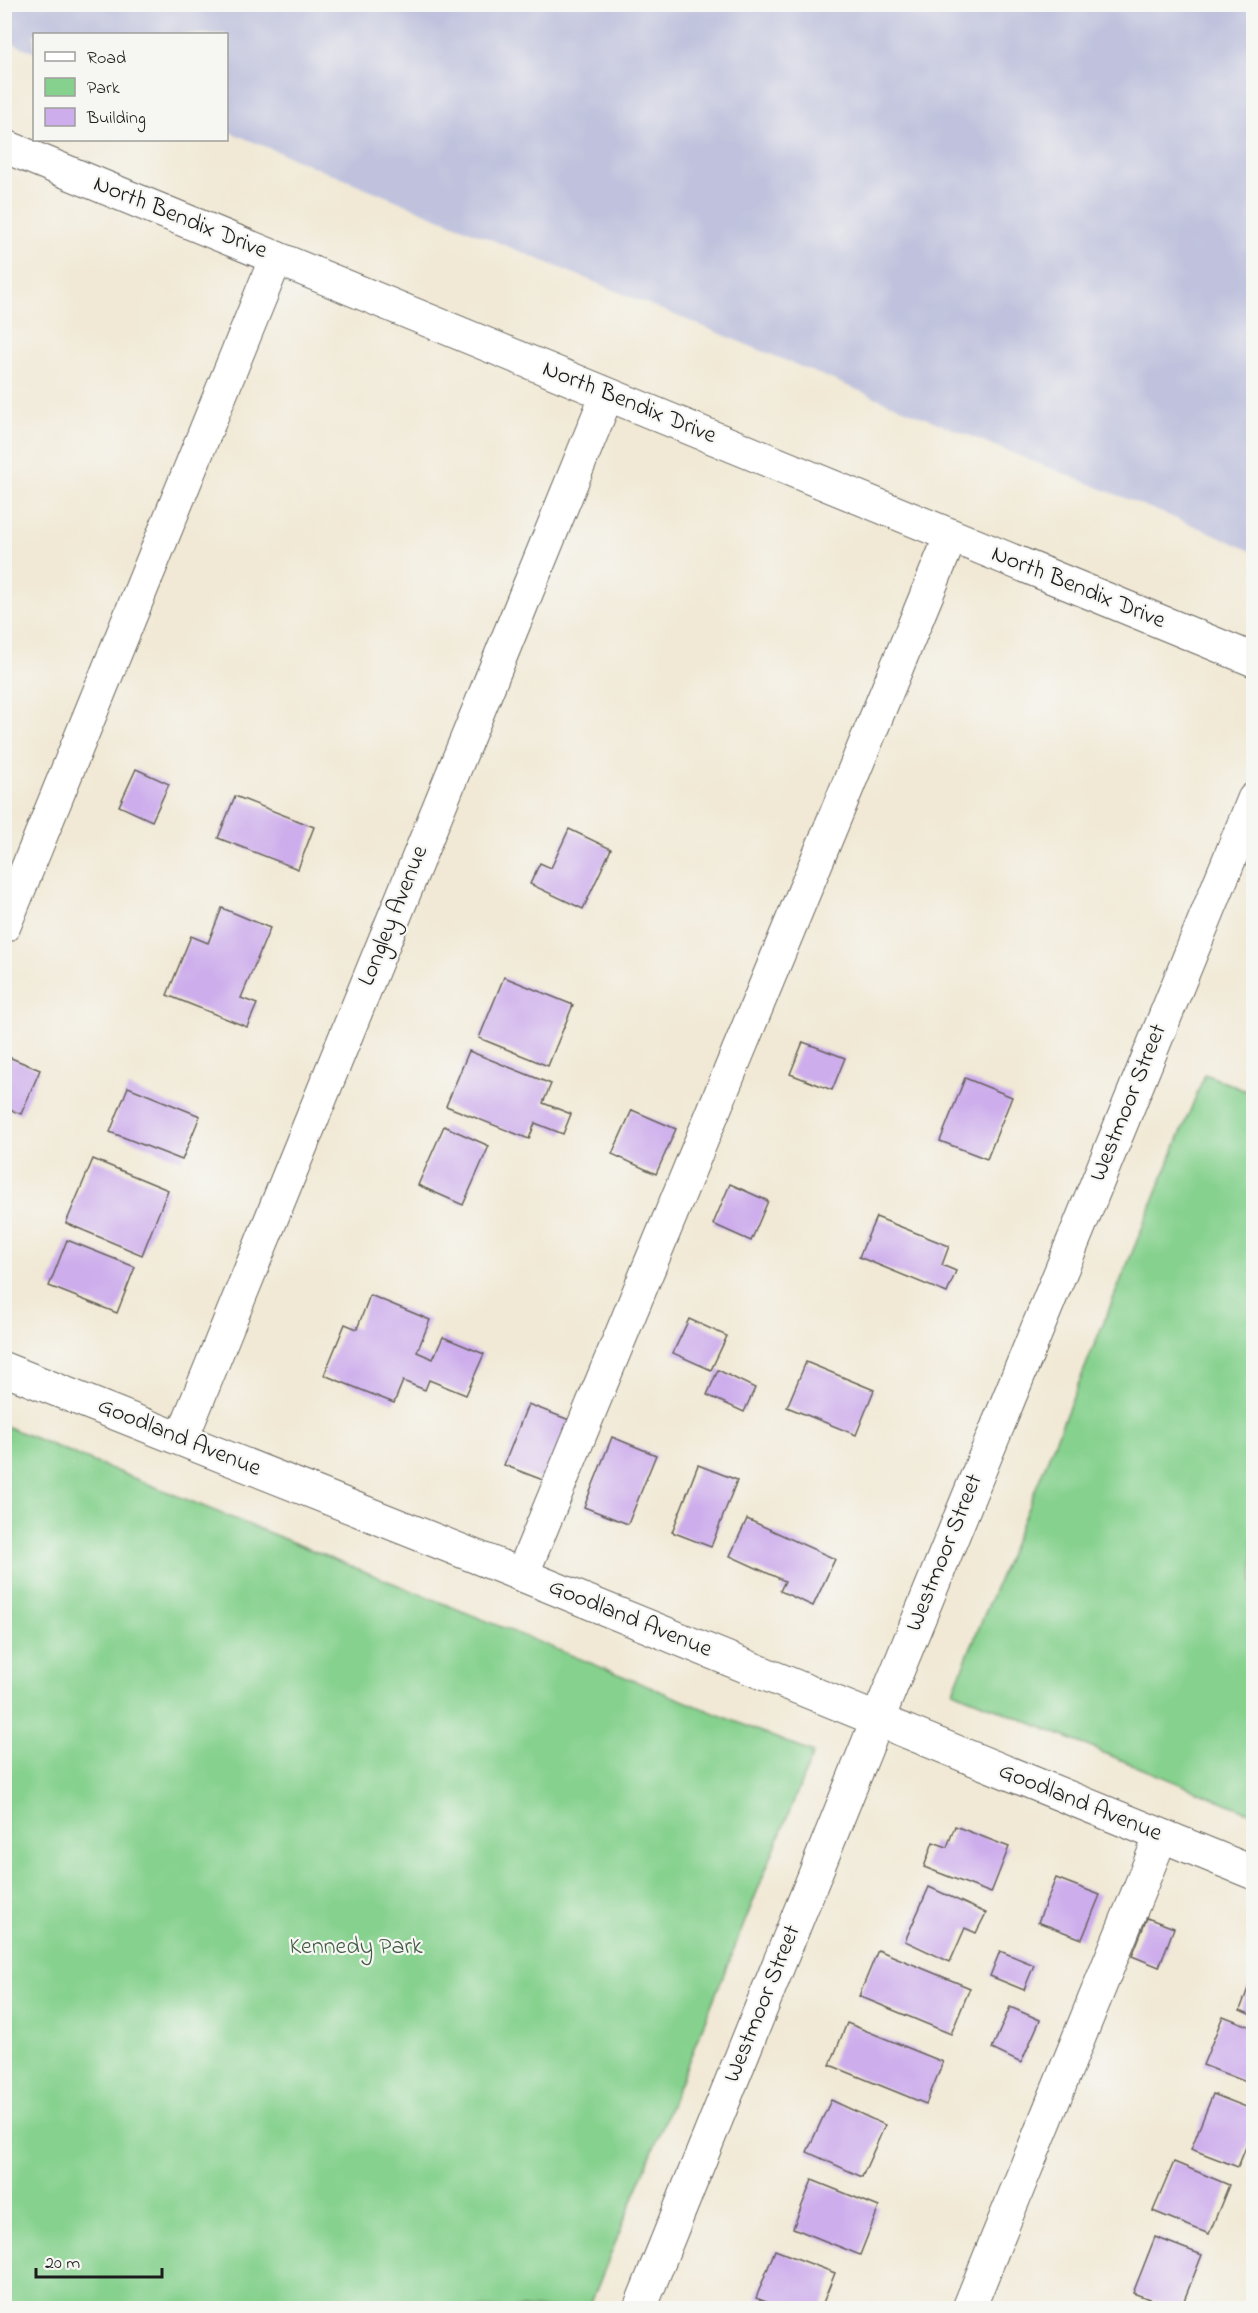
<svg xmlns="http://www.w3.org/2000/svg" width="1258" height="2313" viewBox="0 0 1258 2313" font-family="'Indie Flower',sans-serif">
<rect width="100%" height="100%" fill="#f6f6f2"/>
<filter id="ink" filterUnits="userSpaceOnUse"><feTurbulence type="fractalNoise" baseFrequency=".0167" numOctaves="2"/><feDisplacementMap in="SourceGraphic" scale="12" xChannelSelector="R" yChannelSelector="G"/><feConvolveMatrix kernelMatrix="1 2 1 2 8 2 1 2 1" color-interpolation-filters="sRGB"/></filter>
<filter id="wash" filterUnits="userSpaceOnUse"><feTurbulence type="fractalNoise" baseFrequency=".008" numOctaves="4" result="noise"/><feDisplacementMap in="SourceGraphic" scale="24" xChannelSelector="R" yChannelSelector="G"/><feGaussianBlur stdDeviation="1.35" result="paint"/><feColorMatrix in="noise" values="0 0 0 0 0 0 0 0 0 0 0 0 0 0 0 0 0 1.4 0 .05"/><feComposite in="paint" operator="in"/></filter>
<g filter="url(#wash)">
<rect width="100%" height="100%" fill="#f1e9d5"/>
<path fill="#c0c2dd" d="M 4,5 L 1253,5 L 1253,552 L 1212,533 L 923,417 L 227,131 L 226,34 L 34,34 L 34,52 L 5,40 Z"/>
<g fill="#86d18e" stroke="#517655" stroke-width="1.5">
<path d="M 1205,1074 L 1253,1094 L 1253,1814 L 953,1691 Z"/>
<path d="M 5,1426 L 813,1753 L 589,2308 L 5,2308 Z"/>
</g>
<g id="blocks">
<g fill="#cdadec">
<path d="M 136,769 L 169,784 L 152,821 L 119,806 Z"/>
<path d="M 235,796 L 314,827 L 298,869 L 218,838 Z"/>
<path d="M 569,829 L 611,849 L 583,909 L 530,884 L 540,863 L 551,868 Z"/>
<path d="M 222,908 L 270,928 L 241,998 L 257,1004 L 247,1027 L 167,995 L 191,936 L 208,943 Z"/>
<path d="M 504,977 L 573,1005 L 548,1066 L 479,1038 Z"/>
<path d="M 803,1042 L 845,1058 L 832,1090 L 790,1074 Z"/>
<path d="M 469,1051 L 551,1084 L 543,1103 L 571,1114 L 563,1134 L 535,1123 L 529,1139 L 446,1106 Z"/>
<path d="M 4,1055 L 40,1070 L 21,1114 L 4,1107 Z"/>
<path d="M 965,1078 L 1012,1097 L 987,1159 L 940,1141 Z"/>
<path d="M 128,1087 L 200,1116 L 182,1160 L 110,1132 Z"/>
<path d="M 632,1110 L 676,1129 L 656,1174 L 612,1154 Z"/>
<path d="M 444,1126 L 489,1146 L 463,1205 L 418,1185 Z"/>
<path d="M 93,1159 L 168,1190 L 142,1255 L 66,1223 Z"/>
<path d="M 730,1184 L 768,1201 L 751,1241 L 713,1224 Z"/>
<path d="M 876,1217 L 949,1246 L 942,1265 L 956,1271 L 947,1293 L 859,1257 Z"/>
<path d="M 67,1240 L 135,1267 L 117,1313 L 49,1286 Z"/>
<path d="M 370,1295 L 430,1320 L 417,1352 L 433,1359 L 443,1337 L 484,1354 L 466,1395 L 429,1380 L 425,1390 L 403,1381 L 394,1403 L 324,1375 L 345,1324 L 357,1329 Z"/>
<path d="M 689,1319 L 727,1336 L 711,1370 L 673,1353 Z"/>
<path d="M 806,1362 L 874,1390 L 856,1435 L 787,1407 Z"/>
<path d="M 718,1370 L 755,1388 L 744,1412 L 707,1395 Z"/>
<path d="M 528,1404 L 572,1421 L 548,1482 L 504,1465 Z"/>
<path d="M 612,1437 L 656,1455 L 628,1524 L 584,1507 Z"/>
<path d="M 698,1465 L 737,1480 L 711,1547 L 672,1532 Z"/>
<path d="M 747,1519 L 835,1559 L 813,1606 L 780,1591 L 785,1581 L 730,1556 Z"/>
<path d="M 955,1826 L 1009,1847 L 991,1893 L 924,1867 L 933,1842 L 947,1847 Z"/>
<path d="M 1056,1878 L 1100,1895 L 1082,1939 L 1038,1922 Z"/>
<path d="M 929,1887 L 986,1913 L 976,1933 L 965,1928 L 950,1962 L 905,1941 Z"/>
<path d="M 1147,1918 L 1174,1928 L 1159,1967 L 1132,1956 Z"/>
<path d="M 878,1950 L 970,1988 L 951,2034 L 859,1996 Z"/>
<path d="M 1000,1951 L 1034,1965 L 1024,1990 L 990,1976 Z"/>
<path d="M 1253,1975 L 1254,1975 L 1254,2016 L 1240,2010 Z"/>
<path d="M 1010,2007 L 1040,2020 L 1021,2063 L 992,2049 Z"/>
<path d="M 1223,2016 L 1254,2028 L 1254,2085 L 1203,2065 Z"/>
<path d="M 847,2023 L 943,2062 L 926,2104 L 830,2065 Z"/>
<path d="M 1213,2094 L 1254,2110 L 1254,2127 L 1238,2167 L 1191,2149 Z"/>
<path d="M 831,2100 L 885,2125 L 862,2177 L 807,2152 Z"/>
<path d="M 1174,2162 L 1229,2185 L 1209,2234 L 1153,2211 Z"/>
<path d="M 812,2180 L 879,2207 L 860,2255 L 793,2228 Z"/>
<path d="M 1155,2237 L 1202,2255 L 1181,2308 L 1174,2308 L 1133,2293 Z"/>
<path d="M 775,2250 L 835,2273 L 821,2308 L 782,2308 L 756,2298 Z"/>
</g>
</g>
</g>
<g filter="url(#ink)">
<use href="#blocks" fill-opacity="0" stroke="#67645d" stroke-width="1.5"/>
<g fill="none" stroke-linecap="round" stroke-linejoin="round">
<g stroke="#67645d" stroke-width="35">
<g id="minor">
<path d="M 4,146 L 1254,660"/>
<path d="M 4,926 L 276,258"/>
<path d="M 4,1369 L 522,1575 L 1254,1873"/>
<path d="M 182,1438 L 607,395"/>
<path d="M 522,1575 L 951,536"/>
<path d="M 640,2308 L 877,1721 L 1254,799"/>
<path d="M 969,2308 L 1161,1836"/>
</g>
</g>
<use href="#minor" stroke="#fff" stroke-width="33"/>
</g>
</g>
<g text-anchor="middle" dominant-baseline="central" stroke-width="4.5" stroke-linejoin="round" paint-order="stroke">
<g font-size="24" fill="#1c1c1c" stroke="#f6f6f2">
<text transform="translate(180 218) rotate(22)">North Bendix Drive</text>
<text transform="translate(629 403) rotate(22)">North Bendix Drive</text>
<text transform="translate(1078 588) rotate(22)">North Bendix Drive</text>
<text transform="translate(394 916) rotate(-68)">Longley Avenue</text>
<text transform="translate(1129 1103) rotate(-68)">Westmoor Street</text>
<text transform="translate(179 1438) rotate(22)">Goodland Avenue</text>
<text transform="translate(945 1553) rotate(-68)">Westmoor Street</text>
<text transform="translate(630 1619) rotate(22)">Goodland Avenue</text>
<text transform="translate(1080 1803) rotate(22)">Goodland Avenue</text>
<text transform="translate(763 2004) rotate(-68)">Westmoor Street</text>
</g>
<g font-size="24" fill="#415b44" stroke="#f6f6f2">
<text x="356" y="1947">Kennedy Park</text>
</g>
</g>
<rect width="1258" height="2313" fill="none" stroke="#f6f6f2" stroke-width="24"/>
<rect x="33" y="33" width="195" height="108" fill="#f6f6f2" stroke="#9f9f9c" stroke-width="1.5"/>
<rect x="45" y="52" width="30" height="9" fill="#ffffff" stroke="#9f9f9c" stroke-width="1.5"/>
<text x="87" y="63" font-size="18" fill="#1c1c1c">Road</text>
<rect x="45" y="78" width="30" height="18" fill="#86d18e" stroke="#9f9f9c" stroke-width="1.5"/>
<text x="87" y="93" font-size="18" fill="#1c1c1c">Park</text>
<rect x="45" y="108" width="30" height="18" fill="#cdadec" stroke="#9f9f9c" stroke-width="1.5"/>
<text x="87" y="123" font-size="18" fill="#1c1c1c">Building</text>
<path d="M36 2268v9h126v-9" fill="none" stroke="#1c1c1c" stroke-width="3"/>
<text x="45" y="2268" font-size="18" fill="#1c1c1c" stroke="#f6f6f2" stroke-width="4.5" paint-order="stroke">20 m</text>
</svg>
